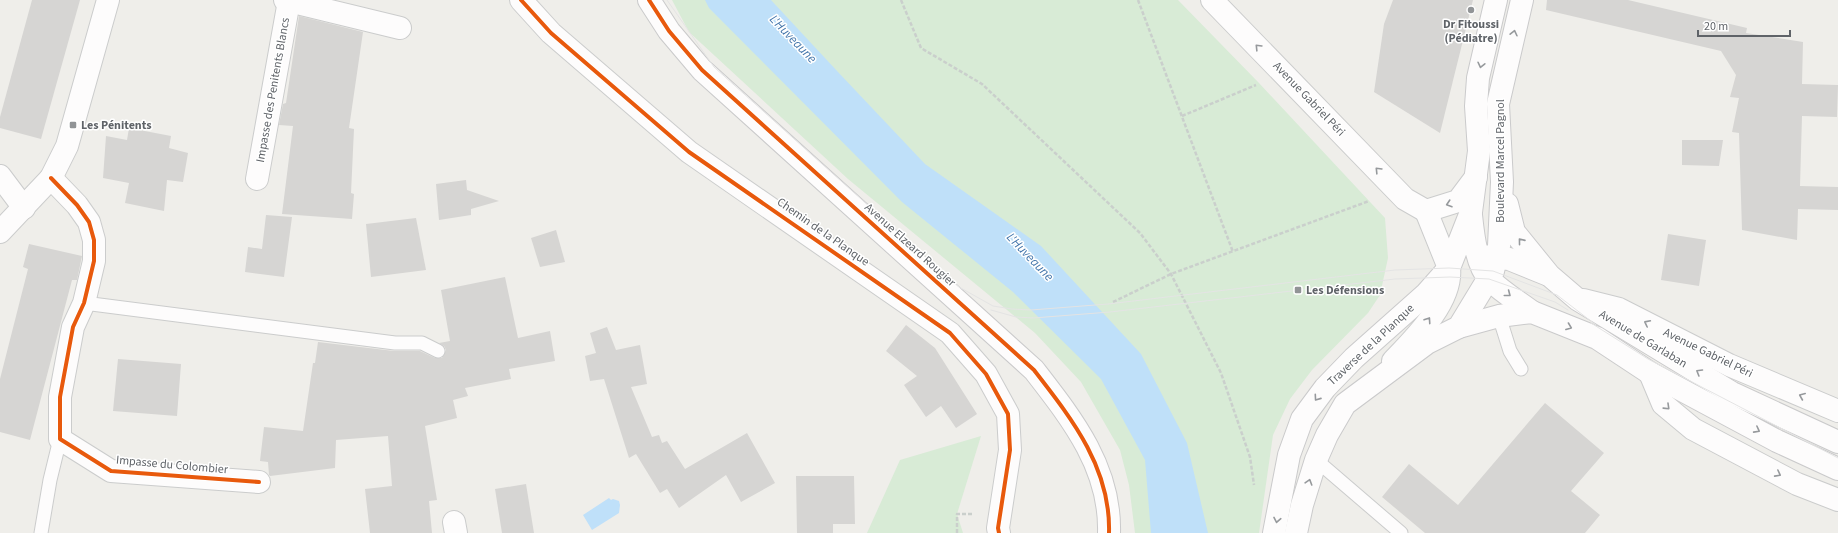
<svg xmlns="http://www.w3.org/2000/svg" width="1838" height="533" viewBox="0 0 1838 533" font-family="'Source Sans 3',sans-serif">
<rect width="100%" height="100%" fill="#efeeea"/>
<g fill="#d8ebd6">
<path d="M 672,0 L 1178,0 L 1259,83 L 1385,218 L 1388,258 L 1380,295 L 1368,313 L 1312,370 L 1290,399 L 1273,435 L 1259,533 L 1135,533 L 1129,485 L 1120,450 L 1081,382 L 1035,333 L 848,179 L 689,32 Z"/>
<path d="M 981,436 L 957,514 L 963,533 L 867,533 L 900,460 Z"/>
</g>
<g fill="#bfe0f9">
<path d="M 705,0 L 771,0 L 838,72 L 925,164 L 1041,246 L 1141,354 L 1187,443 L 1208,533 L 1151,533 L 1145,460 L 1101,379 L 1013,292 L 902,202 L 709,8 Z"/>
<path d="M 609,498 L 611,500 L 613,499 L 619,501 L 620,505 L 619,513 L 592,530 L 583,515 Z"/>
</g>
<g fill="#d6d5d3">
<path d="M 32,0 L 80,0 L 41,139 L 0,128 L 0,117 Z"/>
<path d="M 1393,0 L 1473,0 L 1440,133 L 1374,92 L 1384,24 Z"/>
<path d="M 1547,0 L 1628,0 L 1747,28 L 1746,33 L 1803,42 L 1802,84 L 1838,85 L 1837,117 L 1802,116 L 1800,186 L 1838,187 L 1838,210 L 1798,209 L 1797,240 L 1742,230 L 1739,133 L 1732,132 L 1739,98 L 1730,97 L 1736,75 L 1721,51 L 1546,10 Z"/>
<path d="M 299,16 L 363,32 L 349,128 L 354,129 L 351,193 L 354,194 L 352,219 L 282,214 L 293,126 L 279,125 L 283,104 L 286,103 Z"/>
<path d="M 129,128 L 171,136 L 169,148 L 188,153 L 183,182 L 167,180 L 164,211 L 125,203 L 129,183 L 103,178 L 106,136 L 127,140 Z"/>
<path d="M 1682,140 L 1723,140 L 1719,166 L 1682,165 Z"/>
<path d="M 466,180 L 467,190 L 499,201 L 471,209 L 471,215 L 439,220 L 436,184 Z"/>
<path d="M 266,215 L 292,217 L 284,277 L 245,272 L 248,247 L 262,249 Z"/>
<path d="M 416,218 L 426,270 L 371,277 L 366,224 Z"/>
<path d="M 556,230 L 565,262 L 540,267 L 531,238 Z"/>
<path d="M 1668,234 L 1706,240 L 1699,286 L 1661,280 Z"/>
<path d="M 29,244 L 82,256 L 77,280 L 72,280 L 30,440 L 0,432 L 0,379 L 28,269 L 23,267 Z"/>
<path d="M 505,277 L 518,338 L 550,331 L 555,361 L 509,369 L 511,379 L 465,388 L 468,396 L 453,400 L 457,418 L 425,426 L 437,500 L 429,501 L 432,533 L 370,533 L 365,489 L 392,486 L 388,436 L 336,440 L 335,468 L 270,476 L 269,475 L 268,462 L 260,461 L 264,427 L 303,431 L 313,363 L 315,363 L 318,342 L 394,351 L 420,351 L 435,358 L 442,358 L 446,350 L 444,346 L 439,343 L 450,341 L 441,290 Z"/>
<path d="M 906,325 L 935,348 L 977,414 L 956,428 L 941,406 L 926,417 L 904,385 L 917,376 L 886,351 Z"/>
<path d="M 607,327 L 616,350 L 640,345 L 647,384 L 631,387 L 652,437 L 659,435 L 662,443 L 667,441 L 685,469 L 747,433 L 775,483 L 741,502 L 726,475 L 679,508 L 667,489 L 660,493 L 636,454 L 629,458 L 604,379 L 590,381 L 585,356 L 596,353 L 590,333 Z"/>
<path d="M 118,359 L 181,364 L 177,416 L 113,411 Z"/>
<path d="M 1545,403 L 1604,453 L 1571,491 L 1600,515 L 1585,533 L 1425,533 L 1382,497 L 1409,464 L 1458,505 Z"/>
<path d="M 796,476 L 854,476 L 855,524 L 833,524 L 833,533 L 797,533 Z"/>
<path d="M 526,484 L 534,533 L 502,533 L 495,489 Z"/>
</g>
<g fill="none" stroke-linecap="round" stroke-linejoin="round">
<g stroke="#cbcccc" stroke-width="15">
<g id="lane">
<path d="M 84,303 L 395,343 L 422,343 L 438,351"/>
<path d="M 1499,316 L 1510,351 L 1521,369"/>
<path d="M 1316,460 L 1401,533"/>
<path d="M 41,533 L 50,480 L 60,439"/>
</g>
</g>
<g stroke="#cbcccc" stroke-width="24">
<g id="street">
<path d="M 285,0 L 400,28"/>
<path d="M 521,0 L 551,33 L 689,152 L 950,333 L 986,374 L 1008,414 L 1010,450 L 998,528 L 999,533"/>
<path d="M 1212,0 L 1405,199 L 1426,211 L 1458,201 L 1476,177"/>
<path d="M 0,176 L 24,208"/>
<path d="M 51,178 L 77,205 L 89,222 L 94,240 L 94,261 L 84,303 L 73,327 L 60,397 L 60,439 L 111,471 L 259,482"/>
<path d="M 257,179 L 289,1"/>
<path d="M 0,232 L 51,178 L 67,146 L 108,0"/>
<path d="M 1583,300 L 1619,309 L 1729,365 L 1838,411"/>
<path d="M 1393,361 C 1414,339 1453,301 1449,268 L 1426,211"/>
<path d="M 1650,373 L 1663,404 L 1693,429 L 1797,484 L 1838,500"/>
<path d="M 454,522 L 456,533"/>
</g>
</g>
<g stroke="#cacacb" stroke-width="24">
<g id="secondary">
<path d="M 649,0 L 669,31 L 702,70 L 1034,370 C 1072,419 1111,468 1109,533"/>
<path d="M 1507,204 L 1514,232 L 1549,275 L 1577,299 L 1732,393 L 1838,442"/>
<path d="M 1471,215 C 1473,234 1476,265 1490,280 C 1502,292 1519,302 1532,312"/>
<path d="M 1481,256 L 1509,259 L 1546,274"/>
<path d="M 1459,327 L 1499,316 L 1532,312 L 1597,338 L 1650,373 L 1777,441 L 1838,469"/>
<path d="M 1274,533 L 1289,455 L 1302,419 L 1325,388 L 1354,358 L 1426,294 L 1449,268 L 1471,212 L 1479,151 L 1476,106 L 1478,78 L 1496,0"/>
<path d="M 1296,533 L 1302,505 L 1316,460 L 1327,435 L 1345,404 L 1427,343 L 1459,327 L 1493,271 L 1499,246 L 1502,182 L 1498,104 L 1522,0"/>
</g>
</g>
<g stroke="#cacfcc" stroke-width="2.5" stroke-dasharray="4 2" stroke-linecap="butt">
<path d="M 901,0 L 921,48 L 982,84 L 1140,233 L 1171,274 L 1221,373 L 1250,457 L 1254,485"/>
<path d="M 1138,0 L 1233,252"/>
<path d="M 1182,116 L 1256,85"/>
<path d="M 1113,302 L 1171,274 L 1369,201"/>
<path d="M 957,533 L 957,514 L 973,514"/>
</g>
<use href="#lane" stroke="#fdfcfc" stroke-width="13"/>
<use href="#street" stroke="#fdfcfc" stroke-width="22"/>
<use href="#secondary" stroke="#fdfcfc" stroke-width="22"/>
<g stroke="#e4e4e4" stroke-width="1">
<path d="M 667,0 L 714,67 L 959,287 L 993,306 L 1012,309 L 1031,310 L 1108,304 L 1395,270 L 1449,268 L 1493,271 L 1557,295 L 1596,325"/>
<path d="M 991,310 L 1016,317 L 1033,318 L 1110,312 L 1395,279 L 1450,277 L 1489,279 L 1555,302 L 1568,310"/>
<path d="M 1591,323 L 1648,359 L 1838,458"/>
</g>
<g stroke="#fff" stroke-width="6">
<g id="cycleway">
<path d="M 521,0 L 551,33 L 689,152 L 950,333 L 986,374 L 1008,414 L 1010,450 L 998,528 L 999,533"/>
<path d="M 649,0 L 669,31 L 702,70 L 1034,370 C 1072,419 1111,468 1109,533"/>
<path d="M 51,178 L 77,205 L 89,222 L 94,240 L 94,261 L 84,303 L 73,327 L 60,397 L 60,439 L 111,471 L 259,482"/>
</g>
</g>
<use href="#cycleway" stroke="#e8590c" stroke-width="4"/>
</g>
<defs><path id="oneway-chevron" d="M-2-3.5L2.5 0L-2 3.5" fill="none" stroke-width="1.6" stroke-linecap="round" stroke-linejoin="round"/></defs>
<g stroke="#96999c">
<use href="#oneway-chevron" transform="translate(1514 33) rotate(-77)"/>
<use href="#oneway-chevron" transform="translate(1258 47) rotate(-134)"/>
<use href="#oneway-chevron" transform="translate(1481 65) rotate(103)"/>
<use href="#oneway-chevron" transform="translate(1378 170) rotate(-134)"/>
<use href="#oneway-chevron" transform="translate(1449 204) rotate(162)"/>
<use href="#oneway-chevron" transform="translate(1521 241) rotate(-129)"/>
<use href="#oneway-chevron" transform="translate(1508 294) rotate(38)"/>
<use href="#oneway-chevron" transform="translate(1428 320) rotate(-56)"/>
<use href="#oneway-chevron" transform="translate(1647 323) rotate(-153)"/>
<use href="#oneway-chevron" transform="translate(1569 327) rotate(21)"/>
<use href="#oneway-chevron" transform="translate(1699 372) rotate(-149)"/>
<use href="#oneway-chevron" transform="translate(1802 396) rotate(-157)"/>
<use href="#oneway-chevron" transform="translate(1317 398) rotate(125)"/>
<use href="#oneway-chevron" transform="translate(1667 407) rotate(44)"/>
<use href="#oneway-chevron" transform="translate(1757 430) rotate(28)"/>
<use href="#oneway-chevron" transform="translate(1778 474) rotate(28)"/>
<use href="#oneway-chevron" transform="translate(1309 482) rotate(-73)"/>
<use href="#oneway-chevron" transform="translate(1277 520) rotate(101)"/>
</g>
<g fill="#919496" stroke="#fff" stroke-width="1.5">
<circle cx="1471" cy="10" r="4"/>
<rect x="69" y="121" width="8" height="8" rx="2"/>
<rect x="1294" y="286" width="8" height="8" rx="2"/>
</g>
<g text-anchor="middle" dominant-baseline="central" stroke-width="3" stroke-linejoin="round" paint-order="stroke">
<g font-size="12" font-weight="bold" fill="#5f6368" stroke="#fff" text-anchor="start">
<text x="1471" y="24" text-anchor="middle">Dr Fitoussi<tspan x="1471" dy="14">(Pédiatre)</tspan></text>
<text x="81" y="125">Les Pénitents</text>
<text x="1306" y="290">Les Défensions</text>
</g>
<g font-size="12" fill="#5f6368" stroke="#fff">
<text transform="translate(273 90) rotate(-80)">Impasse des Penitents Blancs</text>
<text transform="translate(1309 99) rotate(46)">Avenue Gabriel Péri</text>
<text transform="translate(1500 161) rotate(-90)">Boulevard Marcel Pagnol</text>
<text transform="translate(823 232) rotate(35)">Chemin de la Planque</text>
<text transform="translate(910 245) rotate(42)">Avenue Elzeard Rougier</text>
<text transform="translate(1643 339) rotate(31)">Avenue de Garlaban</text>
<text transform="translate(1371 345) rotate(-43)">Traverse de la Planque</text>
<text transform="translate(1708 353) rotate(26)">Avenue Gabriel Péri</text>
<text transform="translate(172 465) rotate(5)">Impasse du Colombier</text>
</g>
<g font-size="13" font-style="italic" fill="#4174aa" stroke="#fff">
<text transform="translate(793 39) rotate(46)">L'Huveaune</text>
<text transform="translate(1030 257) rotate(46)">L'Huveaune</text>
</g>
</g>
<path d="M1698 30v6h92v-6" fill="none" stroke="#5f6368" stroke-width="2"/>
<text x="1704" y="30" font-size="12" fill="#5f6368" stroke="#ffffff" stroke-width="3" paint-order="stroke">20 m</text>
</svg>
